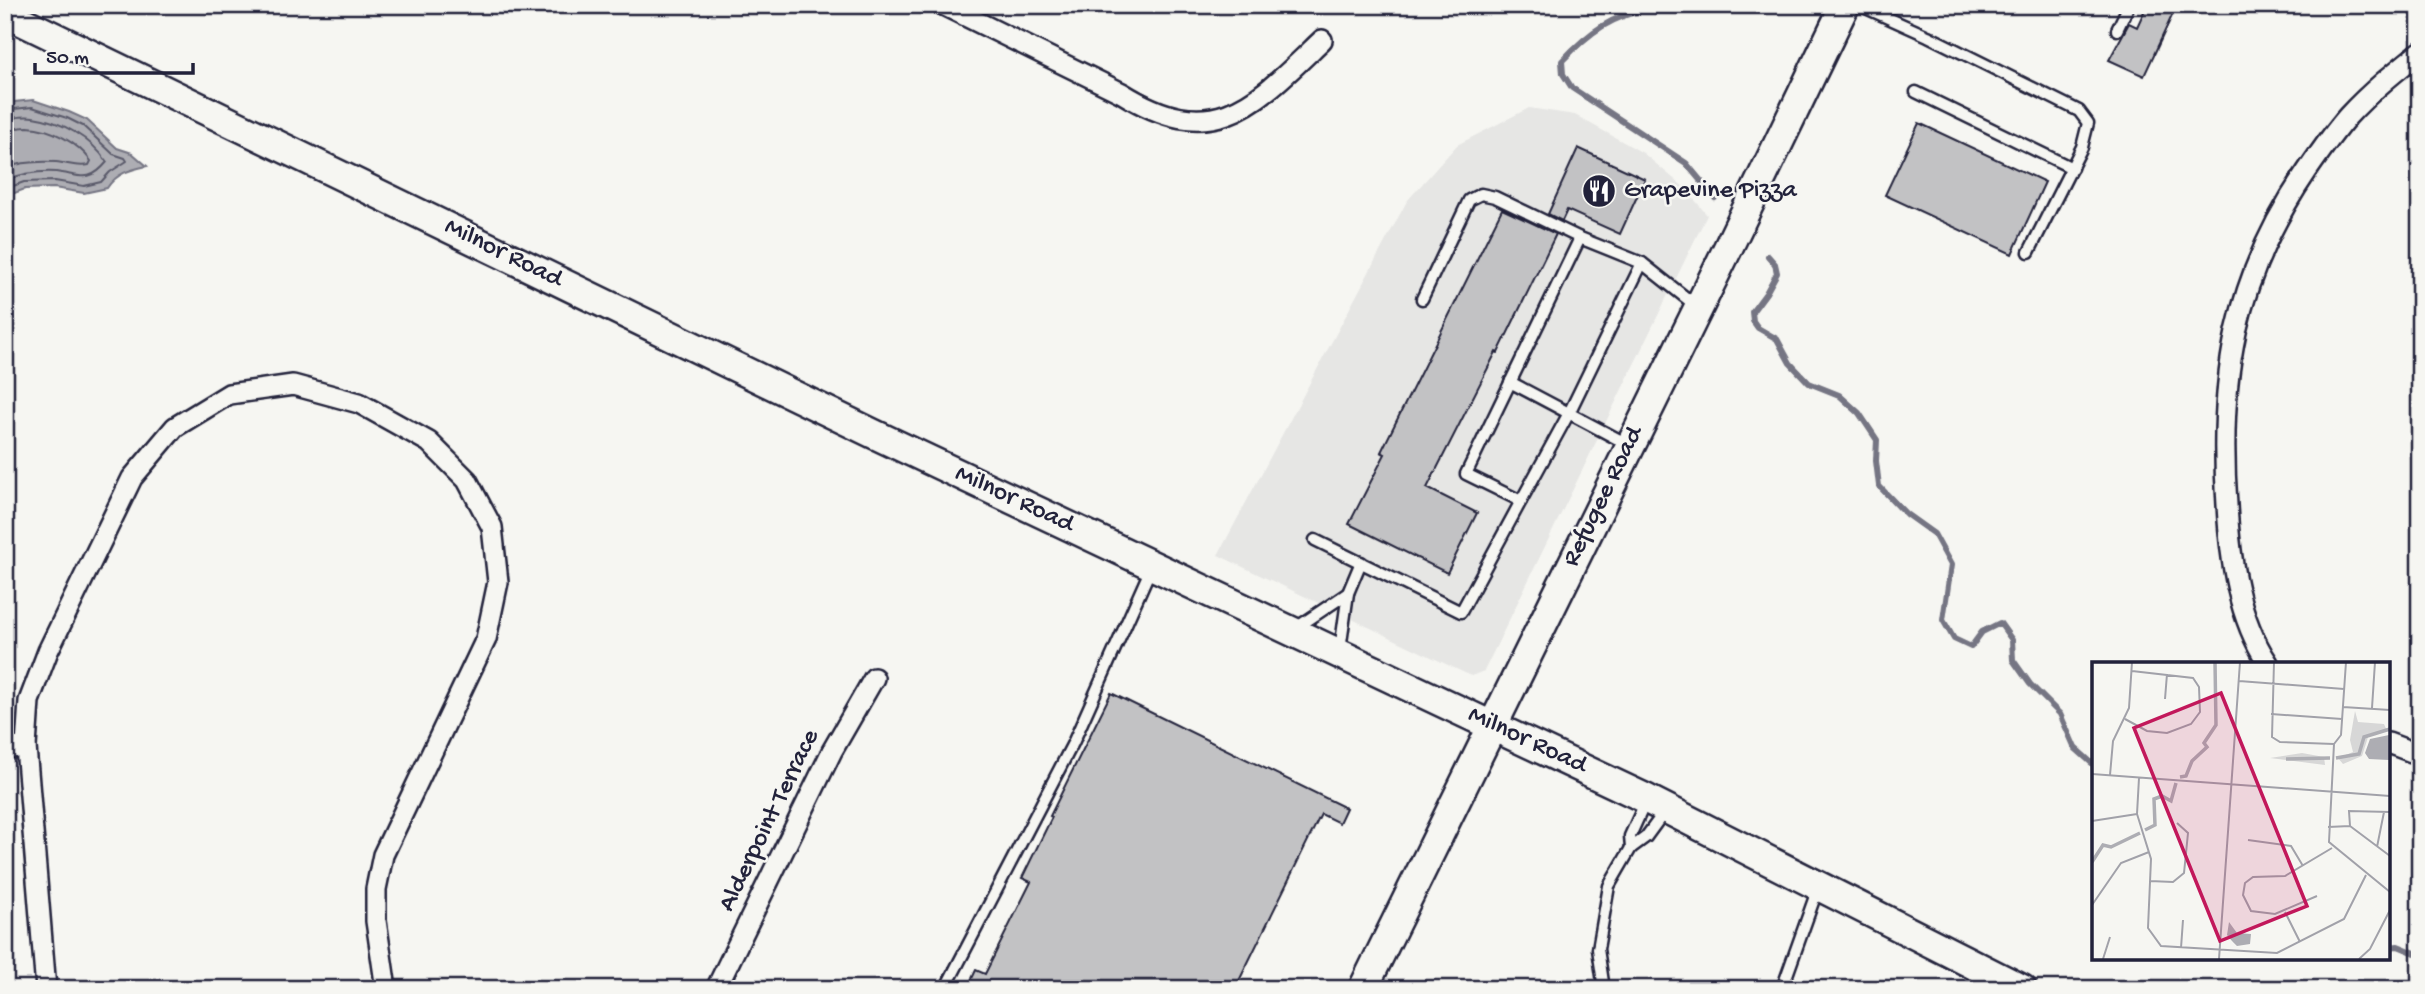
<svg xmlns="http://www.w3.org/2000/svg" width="2425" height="994" viewBox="0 0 2425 994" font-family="'Gochi Hand',sans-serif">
<rect width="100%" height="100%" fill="#f6f6f2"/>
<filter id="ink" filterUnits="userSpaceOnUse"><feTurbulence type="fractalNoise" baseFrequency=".0143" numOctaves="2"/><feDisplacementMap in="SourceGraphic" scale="14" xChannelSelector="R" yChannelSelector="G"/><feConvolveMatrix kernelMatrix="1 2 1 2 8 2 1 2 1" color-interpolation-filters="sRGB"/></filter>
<g filter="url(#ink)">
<path fill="#e6e6e4" d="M 1529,108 L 1575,115 L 1643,153 L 1685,188 L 1707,215 L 1490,659 L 1484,671 L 1471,676 L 1218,555 L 1407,201 L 1457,145 Z"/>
<path fill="#adadb3" stroke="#757583" stroke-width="2" d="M 33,100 L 69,112 L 87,120 L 117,148 L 132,153 L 147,166 C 129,170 117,173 107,188 L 84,193 L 54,188 L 25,189 L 9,195 L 5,202 L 5,103 Z"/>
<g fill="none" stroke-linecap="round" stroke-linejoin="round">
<g stroke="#5a5a6b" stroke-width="2">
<path d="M 5,110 L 32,107 L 67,118 L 83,126 L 113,154 L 125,158 L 127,161 L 110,172 L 101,182 L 84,186 L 55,181 L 24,182 L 5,189"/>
<path d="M 5,119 C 14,118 24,115 33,117 C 61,121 91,138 107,162 C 89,184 80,175 56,172 C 39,171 21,174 5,180"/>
<path d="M 5,129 C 13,129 21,127 28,127 C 51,128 78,143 91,161 L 89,165 C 77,168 68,163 56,162 C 39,161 21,162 5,168"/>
</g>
<g stroke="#757583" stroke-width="6">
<path d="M 1653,5 L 1652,7 C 1611,17 1591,30 1562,61 L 1563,74 L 1572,88 L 1686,163 L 1715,198"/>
<path d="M 1768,256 L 1775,264 L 1777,273 L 1766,293 L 1752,312 L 1753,321 L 1758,328 L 1777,339 L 1790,363 L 1809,383 L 1839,395 L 1859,413 L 1877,440 L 1876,461 L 1879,486 L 1906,514 L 1934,534 L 1951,565 L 1943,620 L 1954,639 L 1971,647 L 1982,632 L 2000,623 L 2012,640 L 2013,660 L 2030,684 L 2060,714 L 2075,748 L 2094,765"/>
<path d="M 2388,947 L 2398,946 L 2420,955"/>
</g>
</g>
<g fill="#c2c2c4" stroke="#22223b" stroke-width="2">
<path d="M 2147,5 L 2177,5 L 2144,76 L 2109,60 L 2129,23 L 2137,27 Z"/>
<path d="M 1919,123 L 2045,182 L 2012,254 L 1885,195 Z"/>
<path d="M 1578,148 L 1645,179 L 1620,234 L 1567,210 L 1562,221 L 1548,214 Z"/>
<path d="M 1502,209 L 1556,234 L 1498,353 L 1496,352 L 1427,488 L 1477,513 L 1447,573 L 1349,524 L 1385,454 L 1381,452 Z"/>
<path d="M 1111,693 L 1346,808 L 1339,823 L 1321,814 L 1235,989 L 967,989 L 976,970 L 985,974 L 1031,882 L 1022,878 L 1052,817 L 1050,816 Z"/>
</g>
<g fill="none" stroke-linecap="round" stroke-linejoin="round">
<g stroke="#22223b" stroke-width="15">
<g id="lane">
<path d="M 1859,5 L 1928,36 L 2079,111 L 2088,123 L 2082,147 L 2029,252"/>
<path d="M 2117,30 L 2129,5"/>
<path d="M 1916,92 L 2072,168"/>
<path d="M 1422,299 L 1469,200 L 1481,194 L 1495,197 L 1580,238"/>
<path d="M 1510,382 L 1629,445"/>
<path d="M 1521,501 L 1569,413 L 1642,263"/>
<path d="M 1315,540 L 1461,612 L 1521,501 L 1466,474 L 1580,238 L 1642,263 L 1695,305"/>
<path d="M 1296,628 L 1348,593"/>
<path d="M 1340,650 L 1348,593 L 1361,562"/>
<path d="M 1631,848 L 1630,836 L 1645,803"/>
<path d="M 945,989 L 1073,743 L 1151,568"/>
<path d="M 1604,989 L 1598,949 L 1609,886 L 1631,848 L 1646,837 L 1665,811"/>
<path d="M 1782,989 L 1818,888"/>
</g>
</g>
<g stroke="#22223b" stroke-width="24">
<g id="street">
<path d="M 943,5 L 1122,93 C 1215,151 1255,104 1322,40"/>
<path d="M 2268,663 C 2238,618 2230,559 2227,505 C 2218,379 2234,278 2307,171 C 2320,152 2333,133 2348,116 C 2370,92 2395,72 2420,52"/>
<path d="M 2388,743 L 2420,755"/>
<path d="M 5,748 L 26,747"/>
<path d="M 46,989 L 26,747 L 29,701 L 48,651 L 132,478 L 175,427 L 229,394 L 293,385 L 359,403 L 429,442 L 467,480 L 492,527 L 498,582 L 486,639 L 383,855 L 376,889 L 376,921 L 386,989"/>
<path d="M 716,989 L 832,751 L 874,678"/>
</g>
</g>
<g stroke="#22223b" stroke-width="33">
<g id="secondary">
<path d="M 5,13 L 874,434 L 1647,799 L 2022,989"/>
<path d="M 1363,989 L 1728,248 L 1845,5"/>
</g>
</g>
<use href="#lane" stroke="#f6f6f2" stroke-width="10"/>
<use href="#street" stroke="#f6f6f2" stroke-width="19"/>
<use href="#secondary" stroke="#f6f6f2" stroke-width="28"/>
</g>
</g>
<defs>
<g id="restaurant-disc" transform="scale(1.75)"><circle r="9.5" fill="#22223b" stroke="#f6f6f2"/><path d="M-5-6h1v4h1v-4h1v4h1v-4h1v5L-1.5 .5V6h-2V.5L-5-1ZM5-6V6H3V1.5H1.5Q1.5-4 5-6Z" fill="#fff"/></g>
</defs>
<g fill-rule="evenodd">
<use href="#restaurant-disc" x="1599" y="191"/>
</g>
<g text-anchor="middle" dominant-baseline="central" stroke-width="5" stroke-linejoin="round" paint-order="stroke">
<g font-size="26" fill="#22223b" stroke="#f6f6f2" text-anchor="start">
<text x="1624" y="191">Grapevine Pizza</text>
</g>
<g font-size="26" fill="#22223b" stroke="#f6f6f2">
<text transform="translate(503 254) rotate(26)">Milnor Road</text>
<text transform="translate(1604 497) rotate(-64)">Refugee Road</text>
<text transform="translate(1014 500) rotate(25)">Milnor Road</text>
<text transform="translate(1527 741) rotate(25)">Milnor Road</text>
<text transform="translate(770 821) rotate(-64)">Alderpoint Terrace</text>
</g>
</g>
<g transform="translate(2092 662)">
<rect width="298" height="298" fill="#f6f6f2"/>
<path d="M 263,49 L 266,60 L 292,62 L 295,69 L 277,72 L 270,94 L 251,102 L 246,96 L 261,90 L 258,78 ZM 210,91 L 232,95 L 233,103 L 178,96 Z" fill="#d7d7d7"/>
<path d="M 297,73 L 297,98 L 277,97 L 273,91 L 278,77 ZM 137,260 L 145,271 L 159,272 L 158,282 L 145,284 L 140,279 L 135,273 Z" fill="#adadb3"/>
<path fill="none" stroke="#adadb3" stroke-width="3.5" d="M 244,96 L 267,92 L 272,75 L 298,67M 194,97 L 238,96M 88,115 L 94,114 L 100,99 L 115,85 L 112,81 L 124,63 L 123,0M 53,168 L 63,163 L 62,137 L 70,134 L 79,139 L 84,121M 0,200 L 11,183 L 19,185 L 48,171"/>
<path fill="none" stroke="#a1a1a9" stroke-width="2" d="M 182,0 L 180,75 L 188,80 L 242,82M 147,19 L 252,27M 73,37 L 75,12M 251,45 L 298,48M 280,46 L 283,0M 179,52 L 250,57M 33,57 L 55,69 L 75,71 L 99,62 L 108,50 L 107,25 L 101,16 L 40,9M 242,82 L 237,180 L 298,230M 242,82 L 249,73 L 254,0M 0,112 L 298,134M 18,113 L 21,79 L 37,46 L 40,0M 47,116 L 45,152 L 59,197 L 56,266 L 69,284 L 185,291 L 252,257 L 274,213M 0,159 L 45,152M 258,164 L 257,149 L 298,150M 258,164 L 298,194M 236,165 L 258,164M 156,178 L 199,184 L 211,204M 285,185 L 292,150M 58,219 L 81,220 L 92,211 L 96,171 L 85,161M 225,234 L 183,252 L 159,249 L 151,233 L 153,221 L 161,215 L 193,214 L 240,186M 0,243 L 29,201 L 57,190M 193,250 L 208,280M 89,286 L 91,258M 11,297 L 18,275M 127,297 L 148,0M 267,297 L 278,287 L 298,248"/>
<path fill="#c2185b" fill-opacity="0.15" stroke="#c2185b" stroke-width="3.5" d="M 129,31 L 215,244 L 128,279 L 42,66 Z"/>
<rect width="298" height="298" fill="none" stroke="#22223b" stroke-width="3.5"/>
</g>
<rect width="2425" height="994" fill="none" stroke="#f6f6f2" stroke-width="28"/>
<rect x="14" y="14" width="2397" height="966" fill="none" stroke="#22223b" stroke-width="2.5" filter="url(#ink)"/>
<path d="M35 63v10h158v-10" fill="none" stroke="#22223b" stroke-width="3.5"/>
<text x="46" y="63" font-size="21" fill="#22223b" stroke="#f6f6f2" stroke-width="5" paint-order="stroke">50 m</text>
</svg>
